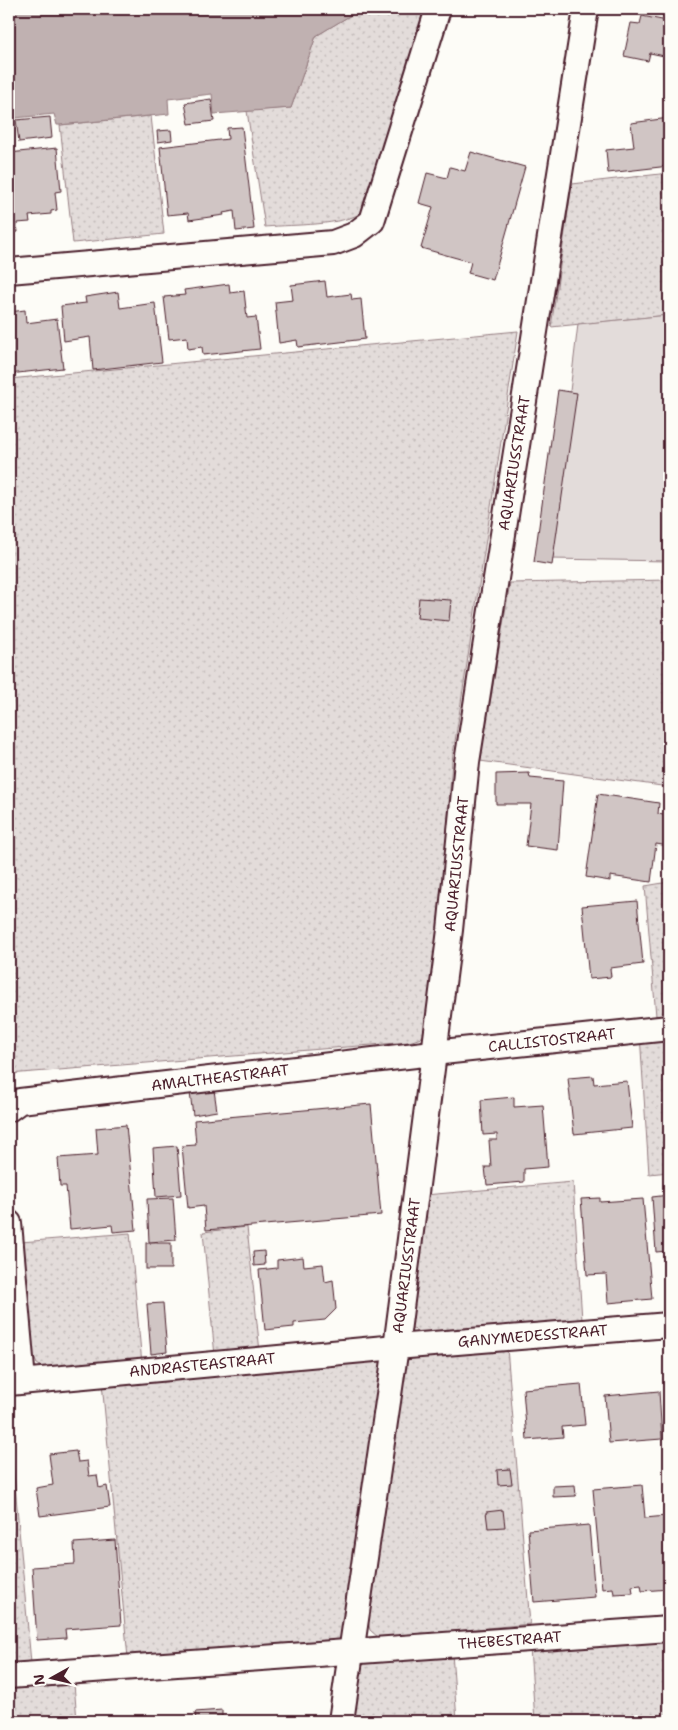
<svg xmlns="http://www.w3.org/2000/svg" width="678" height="1730" viewBox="0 0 678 1730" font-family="'Shantell Sans',sans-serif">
<defs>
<pattern id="grass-dots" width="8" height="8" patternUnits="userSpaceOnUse" patternTransform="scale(1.25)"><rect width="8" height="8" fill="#e3dcda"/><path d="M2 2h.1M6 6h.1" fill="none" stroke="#c4bcbb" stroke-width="1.8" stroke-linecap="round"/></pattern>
</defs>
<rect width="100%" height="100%" fill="#fdfcf7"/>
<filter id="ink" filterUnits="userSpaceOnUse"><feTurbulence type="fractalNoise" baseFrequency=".02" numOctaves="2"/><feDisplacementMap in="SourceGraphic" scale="10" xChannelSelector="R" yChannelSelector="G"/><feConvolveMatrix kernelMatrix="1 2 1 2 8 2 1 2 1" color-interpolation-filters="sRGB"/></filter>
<g filter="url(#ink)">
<g fill="url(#grass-dots)" stroke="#967e82">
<path d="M 361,9 L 430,9 L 366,211 C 338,227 297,224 265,227 L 247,111 L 291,108 L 316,36 Z"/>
<path d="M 151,116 L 164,234 L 73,243 L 60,125 Z"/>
<path d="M 669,173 L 669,315 L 551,327 L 572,184 Z"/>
<path d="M 518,331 L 452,761 L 442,900 L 428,1027 L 421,1038 L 409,1042 L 9,1074 L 9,379 Z"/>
<path d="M 669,580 L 669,787 L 480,761 L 510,583 Z"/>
<path d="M 669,882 L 669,1015 L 656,1016 L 645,886 Z"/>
<path d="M 669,1031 L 669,1172 L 649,1174 L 640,1034 Z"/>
<path d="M 573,1182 L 582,1320 L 424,1335 L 412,1328 L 410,1322 L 425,1195 Z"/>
<path d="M 247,1227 L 260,1352 L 215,1356 L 203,1232 Z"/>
<path d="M 130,1233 L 142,1364 L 49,1371 L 37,1364 L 31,1351 L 21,1242 Z"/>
<path d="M 507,1348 L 530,1624 L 379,1638 L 370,1630 L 368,1621 L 403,1363 L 412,1356 Z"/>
<path d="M 377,1358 L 384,1367 L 346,1632 L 335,1644 L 128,1658 L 102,1383 Z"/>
<path d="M 9,1418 L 31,1663 L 9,1665 Z"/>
<path d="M 669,1636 L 669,1721 L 535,1721 L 530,1647 Z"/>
<path d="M 452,1653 L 457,1721 L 351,1721 C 354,1701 353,1675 368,1659 Z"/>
<path d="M 74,1683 L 77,1721 L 9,1721 L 9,1688 Z"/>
</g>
<path fill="#e3dcda" stroke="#967e82" d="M 669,315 L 669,561 L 550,559 L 578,324 Z"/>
<path fill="#c0b1b1" stroke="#91777b" d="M 9,9 L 361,9 L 316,36 L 291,108 L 214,114 L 212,94 L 168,99 L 169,114 L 60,125 L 57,125 L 54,114 L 15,118 L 14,132 L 9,132 Z"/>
<g fill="#d0c5c4" stroke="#4a1f2b">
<path d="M 669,10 L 669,57 L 650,53 L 648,61 L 624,56 L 631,23 L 640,24 L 642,16 L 667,21 Z"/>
<path d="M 211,99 L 214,121 L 189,124 L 185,103 Z"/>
<path d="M 50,117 L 52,138 L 19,142 L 16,120 Z"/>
<path d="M 669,118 L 669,166 L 608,173 L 606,150 L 634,147 L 631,123 Z"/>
<path d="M 242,127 L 254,229 L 236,231 L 234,211 L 223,213 L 224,215 L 189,220 L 188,213 L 167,215 L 160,147 L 228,139 L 227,128 Z"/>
<path d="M 171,130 L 172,140 L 158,142 L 157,131 Z"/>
<path d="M 57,148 L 61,191 L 55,192 L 57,210 L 51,211 L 51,214 L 29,216 L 30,222 L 17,223 L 18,232 L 9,233 L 9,153 Z"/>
<path d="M 471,152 L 525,167 L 493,280 L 468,273 L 471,262 L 421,248 L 433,207 L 419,203 L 427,173 L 447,178 L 450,167 L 465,171 Z"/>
<path d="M 325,281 L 327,297 L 351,294 L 352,300 L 361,299 L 365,339 L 298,347 L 297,340 L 279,343 L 275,302 L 293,300 L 291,285 Z"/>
<path d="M 229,284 L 230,293 L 244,291 L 247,318 L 256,317 L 260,349 L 203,355 L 202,347 L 188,349 L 187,337 L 169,339 L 164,297 L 185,295 L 184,290 Z"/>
<path d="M 118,292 L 120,308 L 155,303 L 162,362 L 93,370 L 90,337 L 64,341 L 61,306 L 86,303 L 85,297 Z"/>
<path d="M 25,310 L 26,323 L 57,319 L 63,368 L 9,374 L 9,312 Z"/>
<path d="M 558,390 L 577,393 L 552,565 L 534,562 Z"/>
<path d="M 419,598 L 451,600 L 449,621 L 417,618 Z"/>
<path d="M 529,773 L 530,778 L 563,781 L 558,850 L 526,846 L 531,804 L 496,804 L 496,774 Z"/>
<path d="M 598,794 L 659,803 L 658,814 L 669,816 L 669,846 L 656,844 L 651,882 L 610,876 L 610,881 L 586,877 Z"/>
<path d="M 637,901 L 643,964 L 610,968 L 611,977 L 589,979 L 582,906 Z"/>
<path d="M 593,1076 L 594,1084 L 627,1081 L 632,1128 L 574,1134 L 568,1078 Z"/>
<path d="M 214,1090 L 217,1111 L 193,1115 L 190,1093 Z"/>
<path d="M 514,1097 L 514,1107 L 543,1105 L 548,1167 L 524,1169 L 524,1182 L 487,1185 L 485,1167 L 491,1167 L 489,1140 L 497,1140 L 497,1134 L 483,1135 L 481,1100 Z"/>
<path d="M 371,1104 L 381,1215 L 206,1230 L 204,1206 L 188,1208 L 182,1146 L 196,1145 L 194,1120 Z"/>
<path d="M 126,1125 L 136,1230 L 113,1232 L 112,1225 L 70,1229 L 66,1186 L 60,1186 L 58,1158 L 98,1155 L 96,1128 Z"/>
<path d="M 177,1146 L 181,1195 L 156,1197 L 153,1148 Z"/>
<path d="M 669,1195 L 669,1262 L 668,1262 L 667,1251 L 656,1252 L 652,1197 Z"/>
<path d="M 173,1198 L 176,1240 L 149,1242 L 147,1199 Z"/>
<path d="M 600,1198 L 600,1202 L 643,1199 L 652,1299 L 608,1303 L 606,1274 L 587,1275 L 581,1199 Z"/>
<rect x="146" y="1243" width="25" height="26"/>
<path d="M 264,1251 L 265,1265 L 254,1266 L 253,1252 Z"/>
<path d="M 303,1257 L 304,1266 L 323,1264 L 325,1282 L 333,1280 L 336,1309 L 325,1320 L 294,1323 L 294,1327 L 265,1330 L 259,1270 L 277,1268 L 277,1260 Z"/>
<path d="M 163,1303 L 167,1352 L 151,1354 L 147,1304 Z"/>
<path d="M 581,1384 L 585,1425 L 562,1427 L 563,1437 L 527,1440 L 523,1389 Z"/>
<path d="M 669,1384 L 669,1425 L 665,1385 Z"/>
<path d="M 659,1391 L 662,1439 L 609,1443 L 605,1396 Z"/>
<path d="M 76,1451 L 78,1462 L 87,1461 L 89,1476 L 97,1475 L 99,1488 L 107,1486 L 110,1507 L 40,1516 L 36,1488 L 53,1485 L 49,1454 Z"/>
<path d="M 510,1469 L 512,1484 L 498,1485 L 497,1470 Z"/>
<path d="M 575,1485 L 576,1496 L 553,1497 L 553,1486 Z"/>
<path d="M 642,1485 L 645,1518 L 666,1516 L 669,1555 L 669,1589 L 642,1591 L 641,1585 L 632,1586 L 633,1593 L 614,1594 L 613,1588 L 602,1589 L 593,1489 Z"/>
<path d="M 503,1510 L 505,1527 L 488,1528 L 486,1512 Z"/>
<path d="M 589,1525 L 595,1597 L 534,1602 L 528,1530 Z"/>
<path d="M 115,1540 L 121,1625 L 65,1629 L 66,1638 L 37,1640 L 32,1567 L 75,1564 L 74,1543 Z"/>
<path d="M 222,1710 L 222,1719 L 247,1717 L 247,1721 L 196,1721 L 195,1712 Z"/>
</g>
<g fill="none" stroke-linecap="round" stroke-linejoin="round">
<g stroke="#4a1f2b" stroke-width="28">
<g id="street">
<path d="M 9,271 L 333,243 L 354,235 L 372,221 L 438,9"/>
<path id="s1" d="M 9,1109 L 20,1101 L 433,1053 L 669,1028"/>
<path d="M 9,1223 L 23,1381"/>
<path id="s2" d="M 9,1383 L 396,1347 L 669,1325"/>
<path id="s3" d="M 9,1676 L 669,1629"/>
<path id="s4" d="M 341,1721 L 396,1347 L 450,930 L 467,762 L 586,9"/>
</g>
</g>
<use href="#street" stroke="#fdfcf7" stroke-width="24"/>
</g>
</g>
<g text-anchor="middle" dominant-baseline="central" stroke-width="4" stroke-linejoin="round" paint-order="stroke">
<g font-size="15" fill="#4a1f2b" stroke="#fdfcf7">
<text stroke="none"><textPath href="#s4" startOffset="1270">AQUARIUSSTRAAT</textPath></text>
<text stroke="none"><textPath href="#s4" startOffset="865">AQUARIUSSTRAAT</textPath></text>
<text stroke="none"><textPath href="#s1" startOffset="549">CALLISTOSTRAAT</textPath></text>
<text stroke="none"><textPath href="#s1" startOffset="215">AMALTHEASTRAAT</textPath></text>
<text stroke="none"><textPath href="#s4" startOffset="460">AQUARIUSSTRAAT</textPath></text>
<text stroke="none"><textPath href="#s2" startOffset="526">GANYMEDESSTRAAT</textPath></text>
<text stroke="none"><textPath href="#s2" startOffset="194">ANDRASTEASTRAAT</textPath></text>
<text stroke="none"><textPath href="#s3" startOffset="502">THEBESTRAAT</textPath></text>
</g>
</g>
<rect width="678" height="1730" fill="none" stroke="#fdfcf7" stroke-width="30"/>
<rect x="15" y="15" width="648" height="1700" fill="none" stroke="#4a1f2b" stroke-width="2" filter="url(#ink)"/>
<g transform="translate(52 1678) rotate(262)" stroke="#fdfcf7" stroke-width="4" paint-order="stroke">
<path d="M0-4L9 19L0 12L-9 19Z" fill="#4a1f2b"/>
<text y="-8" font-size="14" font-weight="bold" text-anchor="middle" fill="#4a1f2b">N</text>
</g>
</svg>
